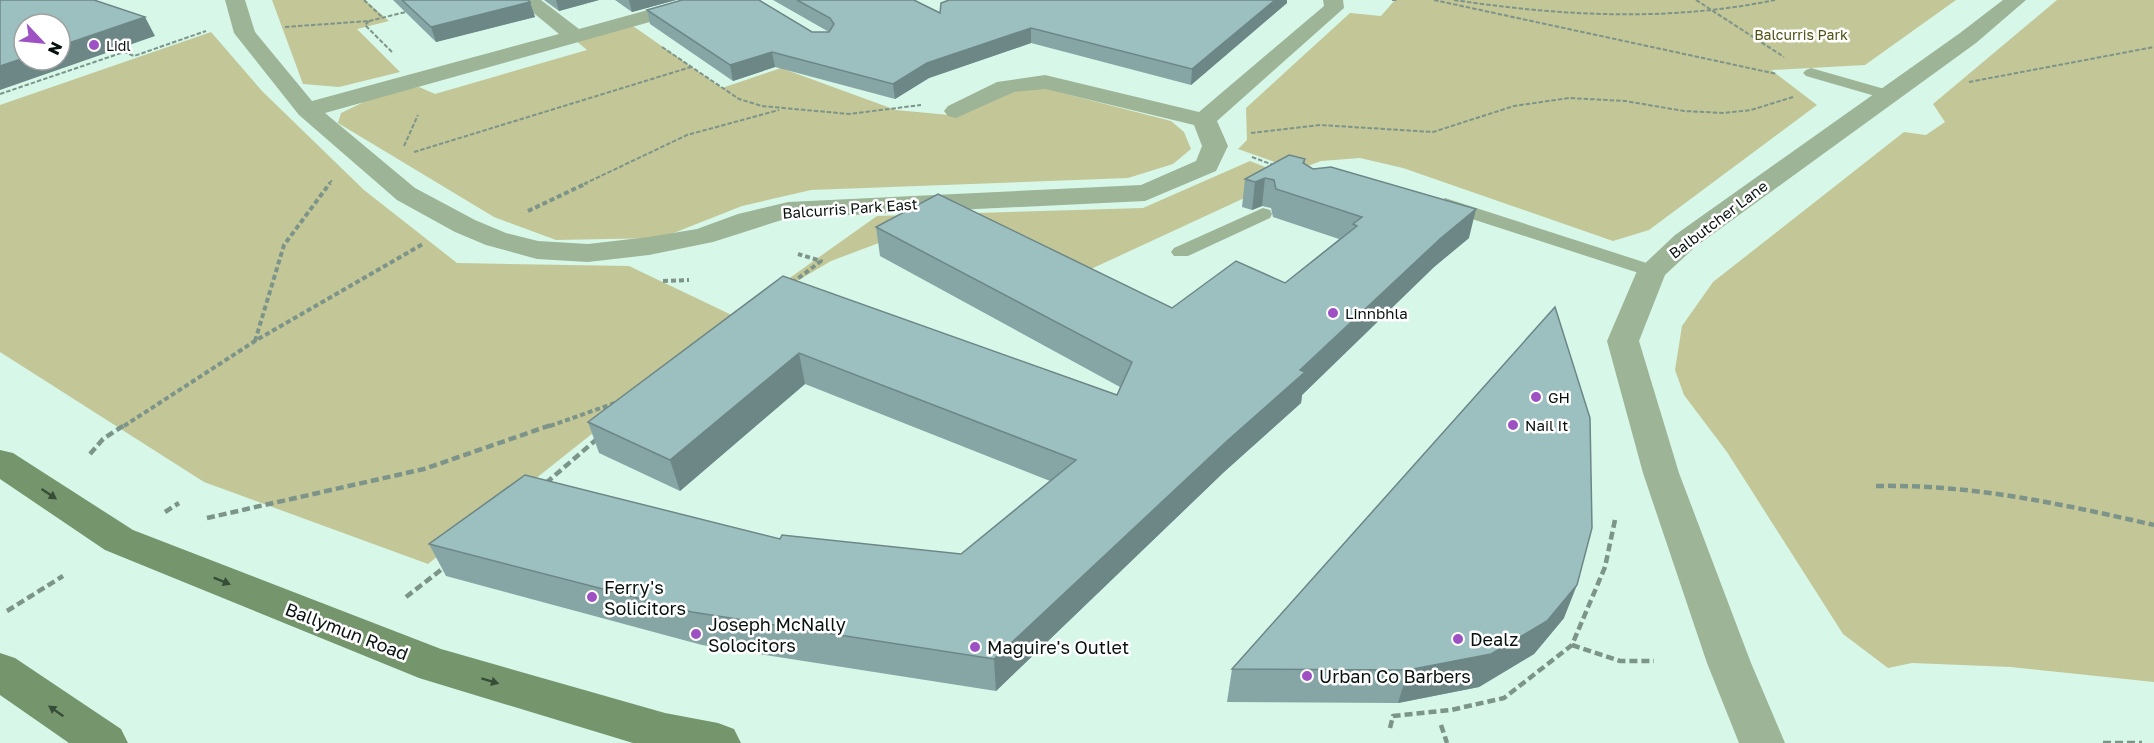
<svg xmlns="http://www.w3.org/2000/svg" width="2154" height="743" viewBox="0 0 2154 743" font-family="'Golos Text',sans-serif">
<rect width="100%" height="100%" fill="#d7f7e9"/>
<g fill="#c3c696">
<path d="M 272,0 L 365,0 L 389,21 L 357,29 L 400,72 L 339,87 L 303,84 Z"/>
<path d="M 1395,0 L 1956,0 L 1865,65 L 1771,70 L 1817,105 L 1649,230 L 1613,241 L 1403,168 L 1360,158 L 1321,161 L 1297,170 L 1238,149 L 1247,140 L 1246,108 L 1350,13 L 1381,16 Z"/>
<path d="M 2057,0 L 2154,0 L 2154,682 L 2011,667 L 1912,663 L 1888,668 L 1843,634 L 1727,452 L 1684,395 L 1675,370 L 1682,326 L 1713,282 L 1904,132 L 1926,135 L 1945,122 L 1933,104 Z"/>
<path d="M 630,24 L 722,88 L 781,68 L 896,110 L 949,115 L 985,94 L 1043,88 L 1171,121 L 1184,132 L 1191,149 L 1173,164 L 1128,178 L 811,190 L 742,206 L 661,238 L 556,240 L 494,217 L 338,123 L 341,113 L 368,100 L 405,89 L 419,87 L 435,94 L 587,50 L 574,39 Z"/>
<path d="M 211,32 L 262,91 L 364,190 L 457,263 L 629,266 L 738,318 L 428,564 L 204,482 L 0,352 L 0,105 Z"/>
<path d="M 1250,161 L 1290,177 L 1065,281 L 961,212 L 831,261 L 792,284 L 784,282 L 877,216 L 1143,208 Z"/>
</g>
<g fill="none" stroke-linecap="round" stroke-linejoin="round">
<g stroke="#7d948a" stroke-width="2" stroke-dasharray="4.5 2" stroke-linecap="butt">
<path d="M 364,0 L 382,17"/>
<path d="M 1392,0 L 1397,0"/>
<path d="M 1434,0 L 1777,74"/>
<path d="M 1454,0 C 1561,16 1668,22 1775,0"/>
<path d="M 1696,0 L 1784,57"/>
<path d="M 369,21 L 410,11"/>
<path d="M 285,27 L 369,21 L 365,25 L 393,53"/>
<path d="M 662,47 L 739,99 L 762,106 L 849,114 L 921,105"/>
<path d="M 1969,82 L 2154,47"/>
<path d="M 0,94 L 124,52 L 134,56 L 206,31"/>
<path d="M 1251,133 L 1320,125 L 1433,132 L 1514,106 L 1569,98 L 1625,101 L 1684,111 L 1724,113 L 1751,110 L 1793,97"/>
<path d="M 404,146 L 418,115"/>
<path d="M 414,152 L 691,67"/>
<path d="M 1252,157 L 1276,166"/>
<path d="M 329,184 L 333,179"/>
<path d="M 584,184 L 687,135 L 779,110"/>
</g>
<g stroke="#7d948a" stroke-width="4" stroke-dasharray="5 3" stroke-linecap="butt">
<path d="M 528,211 L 587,183"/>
<path d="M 663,281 L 689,280"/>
<path d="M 792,283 L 821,261 L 798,254"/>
<path d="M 255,341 L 284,245 L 330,183"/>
<path d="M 124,426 L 255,341 L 423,244"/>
<path d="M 550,426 L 615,403"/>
</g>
<g stroke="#7d948a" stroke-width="4.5" stroke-dasharray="8 4" stroke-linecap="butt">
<path d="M 90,454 L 103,439 L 126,424"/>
<path d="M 546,483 L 597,439"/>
<path d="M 1876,486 C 1971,484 2062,504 2154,525"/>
<path d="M 165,512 L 179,503"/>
<path d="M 207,518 L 424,469 L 554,424"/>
<path d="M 406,597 L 446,566"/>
<path d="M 7,611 L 63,576"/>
<path d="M 1572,645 L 1620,661 L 1654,661"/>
<path d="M 1441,725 L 1447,743"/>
<path d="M 1390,728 L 1393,716 L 1451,710 L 1504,698 L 1572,645 L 1605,567 L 1615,520"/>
<path d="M 2103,743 L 2142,743"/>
</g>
<g fill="#9db497" fill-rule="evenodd">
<path d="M 1811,68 L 1895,92 L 1897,95 L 1889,100 L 1806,76 L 1803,73 L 1806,70 Z"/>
<path d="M 1445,198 L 1659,267 L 1662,271 L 1659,275 L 1645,275 L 1438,208 L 1436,204 Z"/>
<path d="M 1263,208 L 1270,210 L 1272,214 L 1270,218 L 1188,256 L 1174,256 L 1171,252 L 1174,248 Z"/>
</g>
<path fill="#9db497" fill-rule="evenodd" d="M 225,0 L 245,0 L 255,32 L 312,101 L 559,34 L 518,0 L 541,0 L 579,29 L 684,0 L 717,0 L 714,4 L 325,113 L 415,188 L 475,220 L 506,233 L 538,241 L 588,244 L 649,237 L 697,229 L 738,214 L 788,202 L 1141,185 L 1196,161 L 1202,146 L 1194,125 L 1045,89 L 1014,92 L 956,118 L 948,116 L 944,111 L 948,106 L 997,82 L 1045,75 L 1199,112 L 1324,6 L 1323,0 L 1343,0 L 1344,8 L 1217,121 L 1228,146 L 1216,171 L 1145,201 L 788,218 L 713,242 L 649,255 L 588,262 L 537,259 L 486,245 L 455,232 L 397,200 L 299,115 L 234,33 Z"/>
<path fill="#9db497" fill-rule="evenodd" d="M 2003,0 L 2026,0 L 1976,43 L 1695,247 L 1665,275 L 1639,341 L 1679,473 L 1751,663 L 1785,743 L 1739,743 L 1707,663 L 1643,473 L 1607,341 L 1637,271 L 1675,235 L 1960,33 Z"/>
<g fill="#75966c" fill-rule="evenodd">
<path d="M 0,450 L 13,453 L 133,530 L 441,649 L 665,713 L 718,723 L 734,729 L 741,743 L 633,743 L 419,678 L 105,550 L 0,479 Z"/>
<path d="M 0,653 L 15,658 L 121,729 L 128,743 L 69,743 L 0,695 Z"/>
</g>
</g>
<g fill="#86a5a5">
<path d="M 393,0 L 528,0 L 535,17 L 436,42 Z"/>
<path d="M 544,0 L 599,0 L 559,11 Z"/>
<path d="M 615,0 L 676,0 L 632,12 Z"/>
<path d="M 773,0 L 914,0 L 940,13 L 949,0 L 1287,0 L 1287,3 L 1191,85 L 1031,43 L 929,78 L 895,99 L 775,67 L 733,81 L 650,24 L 647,10 L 812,32 L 829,32 Z"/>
<path d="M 1305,159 L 1305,164 L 1313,169 L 1469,238 L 1434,267 L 1302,395 L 1301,403 L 1224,472 L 996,691 L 702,645 L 446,576 L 429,544 L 780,539 L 961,554 L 1050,481 L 805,384 L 680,491 L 599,453 L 588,422 L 783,276 L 1117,395 L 1120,387 L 880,256 L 876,227 L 1172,308 L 1285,283 L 1339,239 L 1273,217 L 1271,208 L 1262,206 L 1252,210 L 1242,207 L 1245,179 Z"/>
<path d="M 1564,618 L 1534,654 L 1479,687 L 1398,703 L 1227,702 L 1232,669 Z"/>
</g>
<g fill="#6d8686">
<path d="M 556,0 L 599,0 L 559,11 Z"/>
<path d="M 629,0 L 676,0 L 632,12 Z"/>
<path d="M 1275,0 L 1287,0 L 1287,3 L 1191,85 L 1192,69 Z"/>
<path d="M 530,2 L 535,17 L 436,42 L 431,27 Z"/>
<path d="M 145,17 L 155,36 L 0,90 L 0,66 L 24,58 L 24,60 L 60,60 L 60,46 Z"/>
<path d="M 1031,28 L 1031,43 L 929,78 L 895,99 L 893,84 L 927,63 Z"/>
<path d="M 772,52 L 775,67 L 733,81 L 730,65 Z"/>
<path d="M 1265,178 L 1262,206 L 1252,210 L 1255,182 Z"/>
<path d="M 1476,209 L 1469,238 L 1434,267 L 1302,395 L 1301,403 L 1224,472 L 996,691 L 994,659 L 1441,238 Z"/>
<path d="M 799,353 L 805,384 L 680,491 L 670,460 Z"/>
<path d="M 1577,585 L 1564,618 L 1534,654 L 1479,687 L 1398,703 L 1408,670 Z"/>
</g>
<g fill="#9cc0c0" stroke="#6d8686" stroke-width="1.5">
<path d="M 0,0 L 94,0 L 145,17 L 60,46 L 60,24 L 24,24 L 24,58 L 0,66 Z"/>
<path d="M 402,0 L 528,0 L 530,2 L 431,27 Z"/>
<path d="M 682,0 L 759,0 L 812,32 L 829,32 L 834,24 L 830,18 L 797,0 L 914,0 L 940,13 L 941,3 L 949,0 L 1275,0 L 1192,69 L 1031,28 L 927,63 L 893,84 L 772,52 L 730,65 L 647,10 Z"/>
<path d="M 1289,155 L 1305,159 L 1303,163 L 1313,169 L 1331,167 L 1476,209 L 1441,238 L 1300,370 L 1305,372 L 1227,441 L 994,659 L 692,612 L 429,544 L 525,475 L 780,539 L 782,535 L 961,554 L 1076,460 L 799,353 L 670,460 L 588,422 L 783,276 L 1117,395 L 1132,362 L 876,227 L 938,194 L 1172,308 L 1236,261 L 1285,283 L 1357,226 L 1353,224 L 1362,217 L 1276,189 L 1274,180 L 1265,178 L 1255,182 L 1245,179 Z"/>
<path d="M 1555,307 L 1590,418 L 1592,528 L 1577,585 L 1547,621 L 1491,654 L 1408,670 L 1232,669 Z"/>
</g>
<defs><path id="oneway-solid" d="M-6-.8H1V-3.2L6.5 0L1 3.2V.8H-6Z" transform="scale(1.5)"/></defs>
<g fill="#384d38">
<use href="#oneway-solid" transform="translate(49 494) rotate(34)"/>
<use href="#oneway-solid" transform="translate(222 581) rotate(22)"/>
<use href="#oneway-solid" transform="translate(490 681) rotate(17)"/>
<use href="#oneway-solid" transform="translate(56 711) rotate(-145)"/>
</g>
<g fill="#9d51c3" stroke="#fff" stroke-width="2">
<circle cx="94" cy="45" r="6"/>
<circle cx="1333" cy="313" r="6"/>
<circle cx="1536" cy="397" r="6"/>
<circle cx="1513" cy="425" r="6"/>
<circle cx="592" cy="597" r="6"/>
<circle cx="696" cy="634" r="6"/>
<circle cx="1458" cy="639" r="6"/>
<circle cx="975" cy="647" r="6"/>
<circle cx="1307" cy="676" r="6"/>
</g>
<g text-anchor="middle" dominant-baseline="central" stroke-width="5" stroke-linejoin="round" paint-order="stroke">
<g font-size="14" fill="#505113" stroke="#fff">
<text x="1801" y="34">Balcurris Park</text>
</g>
<g font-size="14" fill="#07120e" stroke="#fff" text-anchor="start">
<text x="106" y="45">Lidl</text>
</g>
<g font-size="15" fill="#07120e" stroke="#fff">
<text transform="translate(850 208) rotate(-4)">Balcurris Park East</text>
<text transform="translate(1718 219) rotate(-37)">Balbutcher Lane</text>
</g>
<g font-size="15" fill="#07120e" stroke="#fff" text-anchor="start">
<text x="1345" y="313">Linnbhla</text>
<text x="1548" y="397">GH</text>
<text x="1525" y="425">Nail It</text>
</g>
<g font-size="18" fill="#07120e" stroke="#fff" text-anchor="start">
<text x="604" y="587">Ferry's<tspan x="604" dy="21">Solicitors</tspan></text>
<text x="708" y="624">Joseph McNally<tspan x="708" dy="21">Solocitors</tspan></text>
<text x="1470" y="639">Dealz</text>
<text x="987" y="647">Maguire's Outlet</text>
<text x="1319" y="676">Urban Co Barbers</text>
</g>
<g font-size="18" fill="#07120e" stroke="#fff">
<text transform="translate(347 631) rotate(21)">Ballymun Road</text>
</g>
</g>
<g transform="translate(42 42) rotate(116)"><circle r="28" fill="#ffffff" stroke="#9ca09f" stroke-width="1.5"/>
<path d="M0-4.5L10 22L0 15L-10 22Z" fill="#9d51c3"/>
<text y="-9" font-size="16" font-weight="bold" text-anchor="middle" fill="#07120e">N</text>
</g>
</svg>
